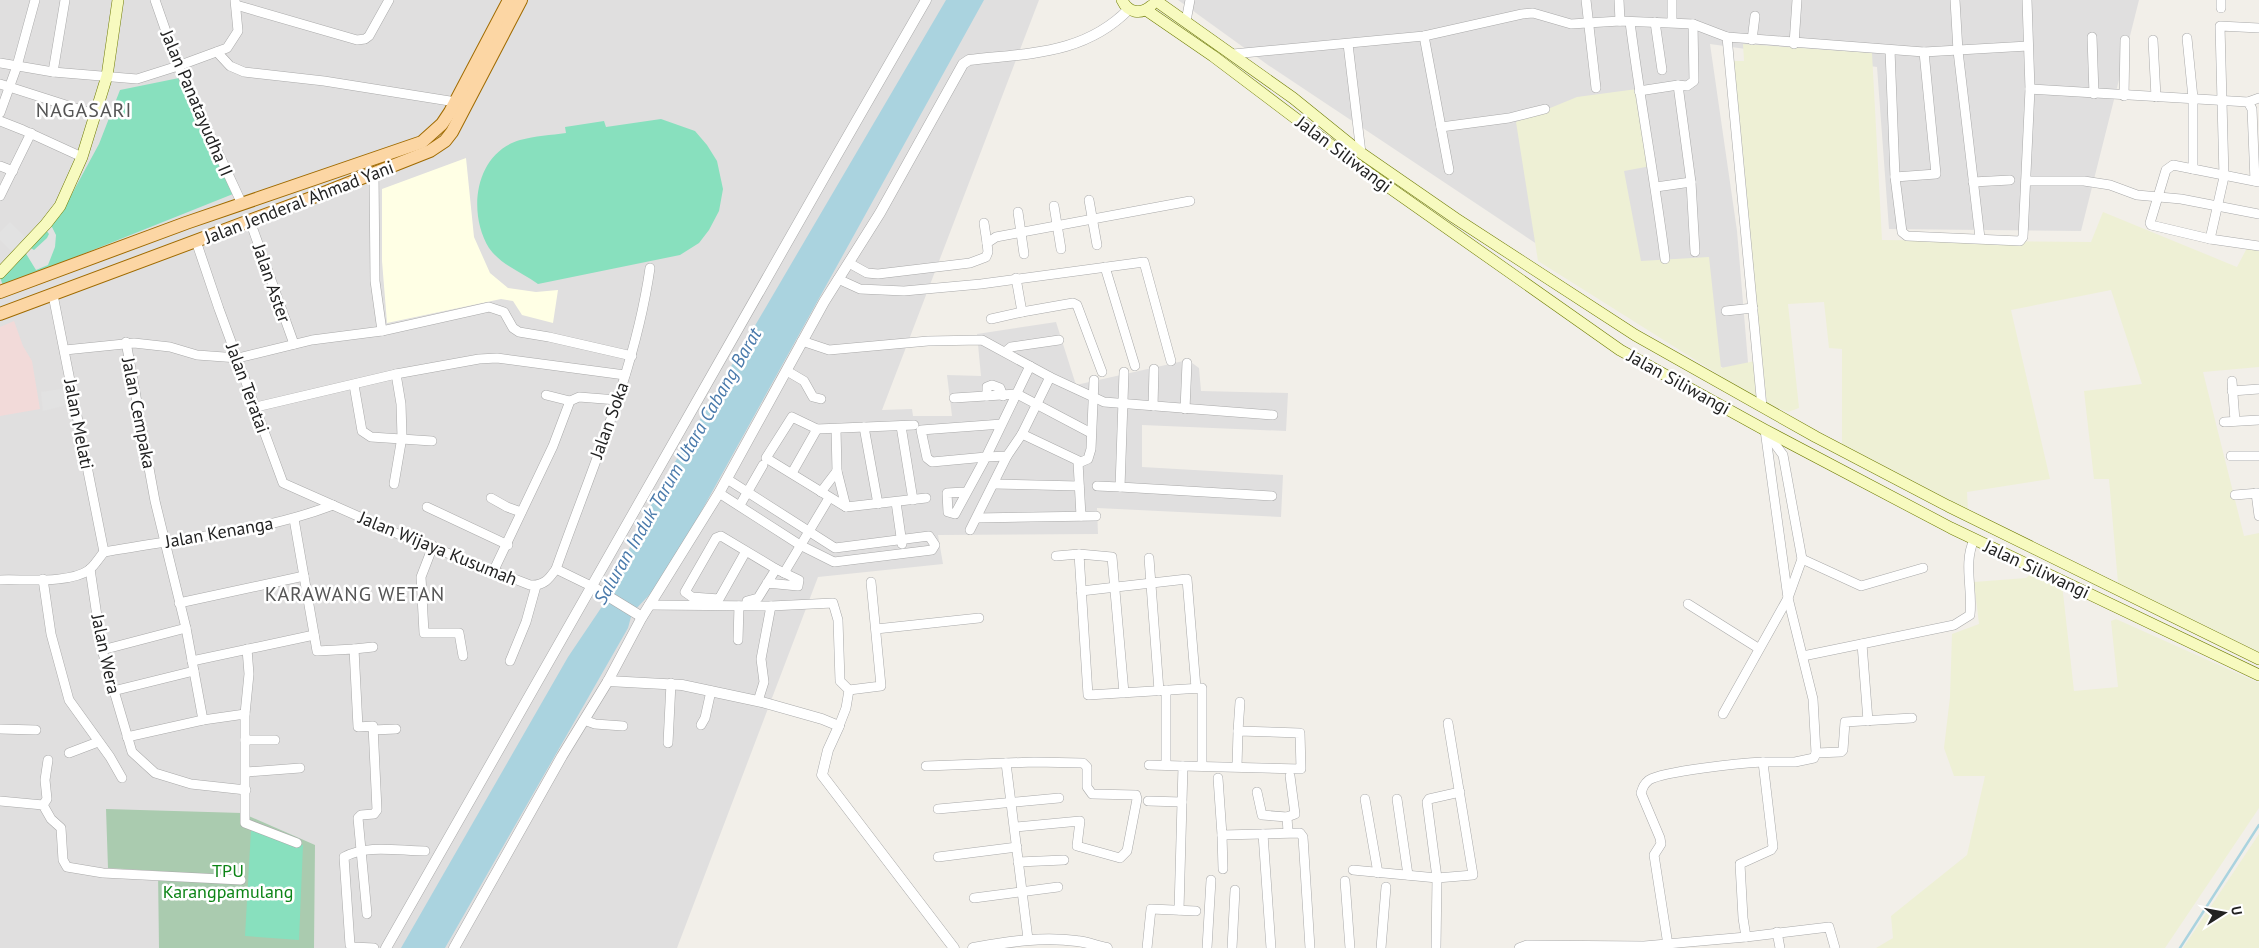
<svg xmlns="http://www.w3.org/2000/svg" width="2259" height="948" viewBox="0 0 2259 948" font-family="'PT Sans',sans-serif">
<rect width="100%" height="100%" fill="#f2efe9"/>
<g fill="#e0dfdf">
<path d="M 0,0 L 1039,0 L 882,410 L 912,409 L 913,416 L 952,416 L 947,375 L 981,376 L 977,334 L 1056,322 L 1076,385 L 1188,360 L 1199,368 L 1201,391 L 1288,393 L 1286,431 L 1142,425 L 1142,467 L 1283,475 L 1281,517 L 1097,508 L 1098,534 L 938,535 L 943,564 L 818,577 L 677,948 L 0,948 Z"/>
<path d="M 1178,0 L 2139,0 L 2081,231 L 1889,229 L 1877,67 L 1710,44 L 1737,231 L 1750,386 L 1268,65 Z"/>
</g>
<path fill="#f2dad9" d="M 14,321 L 23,346 L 32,361 L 40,409 L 0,416 L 0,327 Z"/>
<path fill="#ffffe5" d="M 466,158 L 474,237 L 490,273 L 508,288 L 536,292 L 558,290 L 553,323 L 522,315 L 513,301 L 501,299 L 387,323 L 382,261 L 382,189 Z"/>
<g fill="#eef0d5">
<path d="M 1743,44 L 1872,53 L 1882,240 L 2091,242 L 2103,212 L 2237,267 L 2247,248 L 2259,249 L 2259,367 L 2203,372 L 2244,536 L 2259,533 L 2259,652 L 2118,583 L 2109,479 L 2094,479 L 2084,391 L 2142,384 L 2111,290 L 2011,310 L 2050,479 L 1967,492 L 1968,510 L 1842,444 L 1842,349 L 1829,348 L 1824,302 L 1788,304 L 1799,408 L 1788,412 L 1767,404 L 1749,250 L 1734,61 L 1744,61 Z"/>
<path d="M 1637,89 L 1651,166 L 1624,171 L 1641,261 L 1709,257 L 1721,368 L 1755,361 L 1759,400 L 1538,261 L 1516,122 L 1577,97 Z"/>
<path d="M 2032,573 L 2062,584 L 2074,691 L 2118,687 L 2111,621 L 2116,619 L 2259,683 L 2259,808 L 2165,948 L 1876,948 L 1893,938 L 1891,916 L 1967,855 L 1985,776 L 1954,776 L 1944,748 L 1950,697 L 1952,634 L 1979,624 L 1974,582 L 2026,578 Z"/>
<path d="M 2259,834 L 2259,948 L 2183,948 Z"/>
</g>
<path fill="#aacbaf" d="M 106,809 L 242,813 L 315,845 L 314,948 L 159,948 L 158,871 L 108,868 Z"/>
<g fill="#88e0be">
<path d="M 179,78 L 233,194 L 3,286 L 0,277 L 61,214 L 99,144 L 120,90 Z"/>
<path d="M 661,119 L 695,131 L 707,145 L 717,161 L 723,189 L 719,211 L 709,230 L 699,243 L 680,255 L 538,284 C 521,272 501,265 489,248 C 467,212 475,153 520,140 C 535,136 551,135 566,133 L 565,127 L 604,121 L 606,127 Z"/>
<path d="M 251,830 L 303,845 L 299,940 L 245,936 Z"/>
</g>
<g fill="#e2e2e2">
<path d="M 10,222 L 26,238 L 12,252 L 0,240 L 0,232 Z"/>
<path d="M 51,225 L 56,235 L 55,247 L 48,265 L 36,270 L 25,252 L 29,247 L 34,250 L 47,238 L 49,234 L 46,230 Z"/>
<path d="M 68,388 L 71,404 L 43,411 L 41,392 Z"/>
</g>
<path fill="#aad3df" d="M 946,0 L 984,0 L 686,539 L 654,590 L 632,613 L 628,628 L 445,948 L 401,948 L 568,657 L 601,608 L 611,601 L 632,541 L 665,479 Z"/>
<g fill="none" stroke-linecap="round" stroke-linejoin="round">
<path stroke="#aad3df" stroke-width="2.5" d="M 2180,948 L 2259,825"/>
<g stroke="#a9a9a9" stroke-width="10">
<g id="minor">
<path d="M 155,0 L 178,66 L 242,204"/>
<path d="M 1586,0 L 1596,88"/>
<path d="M 1619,0 L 1620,21"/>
<path d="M 1672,0 L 1672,22"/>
<path d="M 1955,0 L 1958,51 L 1980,238"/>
<path d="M 2221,0 L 2221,8"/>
<path d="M 236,5 L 357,40 L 365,39 L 369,36 L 389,0"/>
<path d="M 1186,21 L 1190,0"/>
<path d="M 1630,22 C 1640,101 1655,180 1665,259"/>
<path d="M 1655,22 L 1662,70"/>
<path d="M 1693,24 L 1694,81 L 1687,86 L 1678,85 L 1691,182 L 1695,252"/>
<path d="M 1424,36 L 1449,170"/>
<path d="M 1727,37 L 1924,52 L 2028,46"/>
<path d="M 2092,37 L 2094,94"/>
<path d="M 2187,38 L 2193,98 L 2193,169 L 2259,182"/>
<path d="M 1752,40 L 1755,16"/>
<path d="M 2153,40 L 2156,97"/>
<path d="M 1348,44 L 1361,153"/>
<path d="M 1794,44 L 1797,0"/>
<path d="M 1890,50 L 1895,177 L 1902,232 L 1907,236 L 2020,241 L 2023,237 L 2030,89 L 2027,0"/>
<path d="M 217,52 L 230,66 L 244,72 L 324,81 L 456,102"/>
<path d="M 1233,54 L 1424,36 L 1522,14 L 1533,13 L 1571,24 L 1620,21 L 1693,24 L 1727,37 L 1762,407"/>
<path d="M 0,63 L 53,72 L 137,79 L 178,66 L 227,48 L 238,31 L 235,0"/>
<path d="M 53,72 L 65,0"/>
<path d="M 0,84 L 97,115"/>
<path d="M 2030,89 L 2248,102 L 2252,109 L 2255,181"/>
<path d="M 1639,91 L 1678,85"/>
<path d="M 2124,96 L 2125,40"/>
<path d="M 2248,102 L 2259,98"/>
<path d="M 0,113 L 17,66 L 35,0"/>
<path d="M 0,121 L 23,130 L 82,157"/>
<path d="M 1441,127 L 1509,118 L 1545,109"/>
<path d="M 0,166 L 13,171"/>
<path d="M 2193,169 L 2173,165 L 2166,170 L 2150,223 L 2151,225 L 2210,239 L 2224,177 L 2220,26 L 2259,28"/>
<path d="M 374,173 L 375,281 L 382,331"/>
<path d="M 1895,177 L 1936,174 L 1924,52"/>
<path d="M 2026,181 L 2084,181 L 2110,185 L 2137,195 L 2181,199 L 2259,214"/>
<path d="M 1973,182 L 2010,180"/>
<path d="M 1656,187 L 1691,182"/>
<path d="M 0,196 L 31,133"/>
<path d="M 1089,200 L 1097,245"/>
<path d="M 1054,206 L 1061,249"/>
<path d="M 1018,212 L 1024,254"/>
<path d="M 250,221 L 294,344"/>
<path d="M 984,223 L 987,243"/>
<path d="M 2210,239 L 2259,246"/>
<path d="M 196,241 L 219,309 L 283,483 L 398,534 L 530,585 C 544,586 549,579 556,569 L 593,587"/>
<path d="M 849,263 L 867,273 L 878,274 L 970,263 L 986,257 L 988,252 L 987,243 L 996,237 L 1190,201"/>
<path d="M 1105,267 L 1135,366"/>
<path d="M 1016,278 L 1022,312 L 1073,303 L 1077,305 L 1102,372"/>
<path d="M 838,279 L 860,289 L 904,291 L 981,284 L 1144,262 L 1171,361"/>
<path d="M 53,295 L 104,552"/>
<path d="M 1726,311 L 1753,308"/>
<path d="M 991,319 L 1022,312"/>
<path d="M 802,341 L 829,350 L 928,341 L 982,340 L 1050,377 L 1104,402 L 1273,415"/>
<path d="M 126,342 L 155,501 L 186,628 L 203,720"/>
<path d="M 65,350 L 134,343 L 170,347 L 197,355 L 238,358 L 312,340 L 382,331 L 489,307 L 504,312 L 513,328 L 519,332 L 549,337 L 632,356"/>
<path d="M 1005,352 L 1011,347 L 1059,340"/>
<path d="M 787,371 L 804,381 L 813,397 L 821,399"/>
<path d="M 1124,372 L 1120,487 L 1272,496"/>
<path d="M 1050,377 L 1022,434 L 1081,462 L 1088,459 L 1091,449 L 1094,380"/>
<path d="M 2232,381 L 2235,421"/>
<path d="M 354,385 L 362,431 L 371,437 L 432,441"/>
<path d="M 2232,391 L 2259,389"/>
<path d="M 546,395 L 570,401"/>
<path d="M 987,396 L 987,387 L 992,385 L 1000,388 L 1003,396"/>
<path d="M 954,398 L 1017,394 L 1091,433"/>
<path d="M 1153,406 L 1154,369"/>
<path d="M 256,407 L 396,374 L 479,359 L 497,358 L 625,375"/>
<path d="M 1185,409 L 1187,363"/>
<path d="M 2224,422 L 2259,420"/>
<path d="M 1002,424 L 921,430 L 927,458 L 932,462 L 986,457 L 1030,366"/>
<path d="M 914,425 L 817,429 L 792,417 L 766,458 L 846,507 L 926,498"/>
<path d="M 901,426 L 913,500"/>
<path d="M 864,427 L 878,504"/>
<path d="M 836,429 L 837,471 L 846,507"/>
<path d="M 1767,433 L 1783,455 L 1802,559"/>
<path d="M 2231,456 L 2259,456"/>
<path d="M 1078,462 L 1081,516"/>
<path d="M 792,473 L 817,429"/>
<path d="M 394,484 L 402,437 L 401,404 L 396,374"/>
<path d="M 994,484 L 1079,486"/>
<path d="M 1097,486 L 1120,487"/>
<path d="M 821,492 L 837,471"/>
<path d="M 965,492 L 947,493 L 948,512 L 955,514 L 986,457 L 1007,456 L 1022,434"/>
<path d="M 719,493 L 800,545 L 834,562 L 932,550 L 935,545 L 929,536 L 835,548 L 727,479"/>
<path d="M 2256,493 L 2259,516"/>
<path d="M 2235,495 L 2259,493"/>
<path d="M 491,498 L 507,507 L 521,512"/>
<path d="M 896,502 L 902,544"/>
<path d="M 740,505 L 763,465"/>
<path d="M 427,507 L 508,545"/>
<path d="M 977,518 L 1096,516"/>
<path d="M 294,519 L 317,651 L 354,649 L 358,727 L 373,726 L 377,810 L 374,814 L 361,815 L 358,818 L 367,914"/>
<path d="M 970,530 L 1007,456"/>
<path d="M 433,546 L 421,577 L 424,633 L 459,633 L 463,656"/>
<path d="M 746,551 L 719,599 L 692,597 L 685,592 L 716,538 L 721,536 L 776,569"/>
<path d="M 104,552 C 180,538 260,533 333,505"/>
<path d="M 1056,556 L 1079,554"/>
<path d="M 1149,558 L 1159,691"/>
<path d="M 90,569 L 102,650 L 132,752 L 155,773 L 191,784 L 246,790"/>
<path d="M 556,569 C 591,470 635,372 650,268"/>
<path d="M 493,572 L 553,446 L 570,401 L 579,397 L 617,400"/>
<path d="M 784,573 L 829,498"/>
<path d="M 43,579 L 51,634 L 69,700 L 110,757 L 122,778"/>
<path d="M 0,580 C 24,579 69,584 89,570 C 94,566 99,558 104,552"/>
<path d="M 1081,591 L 1187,579 L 1196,688"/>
<path d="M 747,601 L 758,598 L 776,569 L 799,580 L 798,586 L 767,583"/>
<path d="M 179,603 L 304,576"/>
<path d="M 1688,604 L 1758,648"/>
<path d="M 649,605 L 771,606 L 833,603 L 838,620 L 840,681 L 849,690 L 846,708 L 839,726"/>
<path d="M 876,629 L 979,618"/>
<path d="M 738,640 L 739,606"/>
<path d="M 1862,644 L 1868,721"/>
<path d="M 247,649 L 249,674 L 245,714 L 245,823 L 297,843"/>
<path d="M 354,649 L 373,647"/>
<path d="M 102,650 L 186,628"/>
<path d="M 1803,656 L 1954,625 L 1970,615 C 1973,590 1963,563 1974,540"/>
<path d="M 192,661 L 314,635"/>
<path d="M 510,661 L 526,622 L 536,586"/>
<path d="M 849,690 L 881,686 L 871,582"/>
<path d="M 113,691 L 194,671"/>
<path d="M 1124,693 L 1112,557 L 1079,554 L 1088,695 L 1202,688 L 1202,766"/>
<path d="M 758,701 L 764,682 L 761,659 L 771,606"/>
<path d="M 1723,714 L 1788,598 L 1802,559 L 1861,586 L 1923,568"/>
<path d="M 584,720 L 595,724 L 623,726"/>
<path d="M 701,725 L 705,718 L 711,691"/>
<path d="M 0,729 L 36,730"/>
<path d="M 373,730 L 396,729"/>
<path d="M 1238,731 L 1240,702"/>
<path d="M 127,737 L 203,720 L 245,714"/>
<path d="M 245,740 L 275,740"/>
<path d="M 668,743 L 671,683"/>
<path d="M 69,753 L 98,742"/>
<path d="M 1816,753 L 1841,752 L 1843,750 L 1845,722 L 1912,718"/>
<path d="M 1006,763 L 1028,939"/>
<path d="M 1149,765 L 1183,766 L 1179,910"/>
<path d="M 1166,765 L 1166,690"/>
<path d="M 926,766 L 1034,762 L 1083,763 L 1087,767 L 1087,787 L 1092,794 L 1136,795 L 1137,799 L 1127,851 L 1120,858 L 1077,846 L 1080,821 L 1015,827"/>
<path d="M 1183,766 L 1301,769 L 1300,733 L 1238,731 L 1237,767"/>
<path d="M 246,772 L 300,768"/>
<path d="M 1218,778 L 1222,835 L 1300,833 L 1303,837 L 1310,948"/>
<path d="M 1257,792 L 1262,815 L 1287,817"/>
<path d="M 1365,799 L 1378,873"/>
<path d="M 1397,799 L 1408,875"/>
<path d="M 0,801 L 43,805 L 51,819 L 61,828 L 63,860 L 67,867 L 103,873 L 241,880"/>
<path d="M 1148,801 L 1182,802"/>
<path d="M 43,805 L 47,799 L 45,780 L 48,760"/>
<path d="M 938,809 L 1059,798"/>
<path d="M 1288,832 L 1287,817 L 1295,814 L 1290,776"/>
<path d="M 1263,834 L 1271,948"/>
<path d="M 1222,835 L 1223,869"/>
<path d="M 938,857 L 1017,847"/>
<path d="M 1018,862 L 1064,860"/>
<path d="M 1353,870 L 1437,878 L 1473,875 L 1448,723"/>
<path d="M 1345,881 L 1350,948"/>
<path d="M 974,898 L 1058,887"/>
<path d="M 1777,932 L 1780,948"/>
<path d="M 1746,937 L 1829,927 L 1835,948"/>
<path d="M 1668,945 L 1654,855 L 1661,844 L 1660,838 L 1641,793 C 1643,787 1644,784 1649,780 C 1664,771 1742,763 1763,762"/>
<path d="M 374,948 L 353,947 L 350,945 L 344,857 C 367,844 399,851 425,851"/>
<path d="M 1147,948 L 1151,909 L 1196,911"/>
<path d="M 1207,948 L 1211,880"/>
<path d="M 1232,948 L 1235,890"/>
<path d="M 1381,948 L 1386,887"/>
<path d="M 1436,948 L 1437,878 L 1427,802 L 1429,799 L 1460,792"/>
<path d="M 1519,948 L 1527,945 L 1644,946 L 1746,937 L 1743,918 L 1740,864 L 1771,850 L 1773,847 L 1763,762 L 1795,762 L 1814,758 L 1816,753 L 1813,699 L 1788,598 L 1765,430"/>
</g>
</g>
<g stroke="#a9a9a9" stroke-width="11">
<g id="tertiary">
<path d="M 593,587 L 642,617"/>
<path d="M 608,681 L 682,685 L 762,702 L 822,719 L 839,726 L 828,750 L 822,775 L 954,948"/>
<path d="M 386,948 C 567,633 744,315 926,0"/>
<path d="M 454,948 L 562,756 L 608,681 L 642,617 L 719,493 L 824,302 L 880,213 L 963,64 L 969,60 C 1028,53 1084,55 1129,9"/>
<path d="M 973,948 C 1008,942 1041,936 1077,941 C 1087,942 1097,946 1107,948"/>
</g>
</g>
<g stroke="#707d05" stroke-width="12">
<g id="secondary">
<path d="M 1122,0 C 1128,13 1141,15 1151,6"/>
<path d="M 1155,0 L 1293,98 L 1361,153 L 1455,218 L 1635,335 L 1816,437 L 1948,506 L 2259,659"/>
<path d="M 1146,10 L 1213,56 L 1356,164 L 1620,350 L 1765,430 L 1951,528 L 2259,675"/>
<path d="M 0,273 L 46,224 L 60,206 L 82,157 L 107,76 L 118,0"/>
</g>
</g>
<g stroke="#a06b00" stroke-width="14">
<g id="primary">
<path d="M 0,292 L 186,223 L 422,142 L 442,124 L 450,112 L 509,0"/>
<path d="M 0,314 L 311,198 L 430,151 L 445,141 L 452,132 L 521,0"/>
</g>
</g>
<use href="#minor" stroke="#fff" stroke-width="9"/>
<use href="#tertiary" stroke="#fff" stroke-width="10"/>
<use href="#secondary" stroke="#f7fabf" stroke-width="11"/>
<use href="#primary" stroke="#fcd6a4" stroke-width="12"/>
</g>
<g text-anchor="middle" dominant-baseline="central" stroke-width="5" stroke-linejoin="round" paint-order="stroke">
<g font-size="18" fill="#222" stroke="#fff">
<text transform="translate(197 103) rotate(67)">Jalan Panatayudha II</text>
<text transform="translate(1344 154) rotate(37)">Jalan Siliwangi</text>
<text transform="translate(299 202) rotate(-21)">Jalan Jenderal Ahmad Yani</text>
<text transform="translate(272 283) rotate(71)">Jalan Aster</text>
<text transform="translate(1679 382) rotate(29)">Jalan Siliwangi</text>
<text transform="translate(248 388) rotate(70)">Jalan Teratai</text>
<text transform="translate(139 413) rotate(79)">Jalan Cempaka</text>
<text transform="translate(609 420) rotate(-70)">Jalan Soka</text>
<text transform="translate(79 424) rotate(79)">Jalan Melati</text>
<text transform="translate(219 532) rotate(-10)">Jalan Kenanga</text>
<text transform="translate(438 548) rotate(22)">Jalan Wijaya Kusumah</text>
<text transform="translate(2037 569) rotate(25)">Jalan Siliwangi</text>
<text transform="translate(106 654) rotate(78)">Jalan Wera</text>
</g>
<g font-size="18" fill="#0c8416" stroke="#fff">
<text x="228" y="870">TPU<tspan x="228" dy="21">Karangpamulang</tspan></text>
</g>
<g font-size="19" font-style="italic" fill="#4a7aab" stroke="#fff">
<text transform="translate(677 466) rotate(-60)">Saluran Induk Tarum Utara Cabang Barat</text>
</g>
<g font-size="20" letter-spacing="1" fill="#555" stroke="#fff">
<text x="84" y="110">NAGASARI</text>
<text x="355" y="594">KARAWANG WETAN</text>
</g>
</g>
<g transform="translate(2224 913) rotate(79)" stroke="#ffffff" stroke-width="4" paint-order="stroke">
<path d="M0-4L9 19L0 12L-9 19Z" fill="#222222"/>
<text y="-8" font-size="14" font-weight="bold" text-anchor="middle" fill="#222222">U</text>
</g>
</svg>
